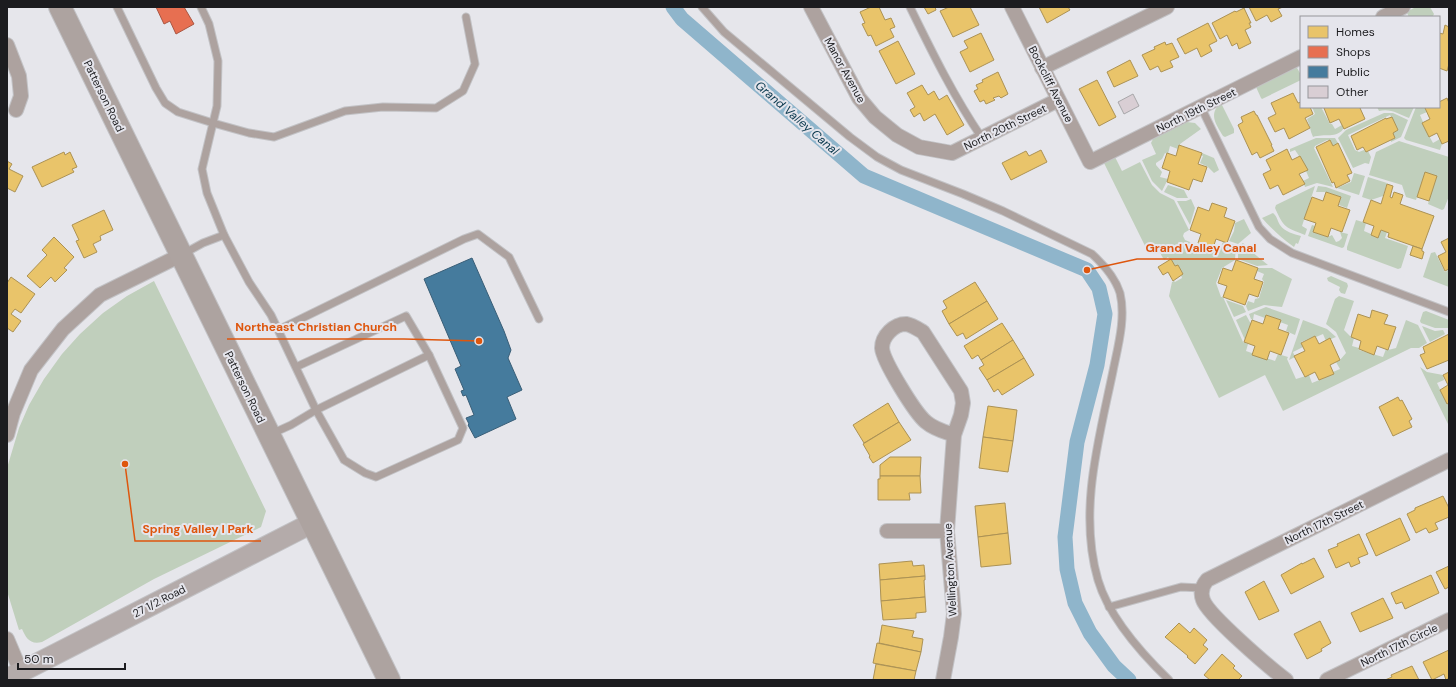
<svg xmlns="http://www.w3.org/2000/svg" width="1456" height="687" viewBox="0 0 1456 687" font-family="'DM Sans',sans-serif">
<rect width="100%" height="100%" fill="#e6e6eb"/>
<g fill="#c0cfbc">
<path d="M 1416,7 L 1430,7 L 1434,14 L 1433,16 L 1430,17 L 1409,17 L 1407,13 L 1408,11 Z"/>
<path d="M 1296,66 L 1301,75 L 1301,80 L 1262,99 L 1261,98 L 1256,87 Z"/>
<path d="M 1221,103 L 1234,129 L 1234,133 L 1225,137 L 1223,136 C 1216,124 1208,114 1221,103 Z"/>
<path d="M 1312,107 L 1321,107 L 1330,124 L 1332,124 L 1335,129 L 1342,125 L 1344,128 C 1337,139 1324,133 1313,137 C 1310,131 1310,125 1307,119 L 1315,114 Z"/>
<path d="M 1377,107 L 1414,107 L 1409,118 C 1399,114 1390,108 1379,111 Z"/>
<path d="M 1416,107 L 1425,108 L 1427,112 L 1420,115 L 1423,122 L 1422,123 L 1433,143 L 1440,139 L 1442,144 L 1440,150 L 1406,140 L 1404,138 Z"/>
<path d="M 1384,113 L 1393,113 L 1408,120 L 1401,137 L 1391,142 L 1391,140 L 1395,138 L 1393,133 L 1398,130 L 1390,115 L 1348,135 L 1355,150 L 1359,152 L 1364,150 L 1366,152 L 1368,151 L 1371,157 L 1369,164 L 1365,163 L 1353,168 L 1338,138 L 1346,130 Z"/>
<path d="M 1187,122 L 1195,123 L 1201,129 L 1180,144 L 1178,149 L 1170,146 L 1168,154 L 1165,153 L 1162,159 L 1156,163 L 1156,165 L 1162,172 L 1160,177 L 1168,179 L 1162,191 L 1152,181 L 1142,160 L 1156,154 L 1151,143 L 1153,139 Z"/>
<path d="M 1316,138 L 1335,138 L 1338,143 L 1333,146 L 1330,140 L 1327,140 L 1315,146 L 1314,148 L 1333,187 L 1317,183 L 1305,187 L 1303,181 L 1309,178 L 1306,171 L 1307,170 L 1300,156 L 1299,156 L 1295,150 L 1290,152 L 1290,149 Z"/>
<path d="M 1399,141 L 1449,157 L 1449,196 L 1444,209 L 1442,210 L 1428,204 L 1437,176 L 1425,173 L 1416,200 L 1406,197 L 1402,185 L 1369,175 L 1376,152 Z"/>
<path d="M 1202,153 L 1214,158 L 1219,170 L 1214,173 L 1208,167 L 1200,163 L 1203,156 L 1201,155 Z"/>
<path d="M 1114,155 L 1122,171 L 1140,162 L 1152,185 L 1160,193 L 1174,200 L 1189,230 L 1184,233 L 1183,236 L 1185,240 L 1213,251 L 1215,250 L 1217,248 L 1220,248 L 1223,242 L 1236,245 L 1235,260 L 1222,268 L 1216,283 L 1221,297 L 1223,297 L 1243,342 L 1248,344 L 1246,351 L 1275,361 L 1278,354 L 1288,357 L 1287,359 L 1296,379 L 1309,375 L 1312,383 L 1334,374 L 1333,372 L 1340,369 L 1336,362 L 1340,360 L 1346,353 L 1336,332 L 1326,324 L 1335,299 L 1339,296 L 1354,301 L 1344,330 L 1351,337 L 1354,338 L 1352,346 L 1359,348 L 1359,350 L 1383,357 L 1386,349 L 1388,350 L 1396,348 L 1406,320 L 1418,325 L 1427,343 L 1419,348 L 1411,348 L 1283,411 L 1265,375 L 1219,398 L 1169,296 L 1172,282 L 1174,281 L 1175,282 L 1182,278 L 1181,275 L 1183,274 L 1178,265 L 1175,266 L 1171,259 L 1170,260 L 1168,257 L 1164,260 L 1158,249 L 1149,254 L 1103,161 Z"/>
<path d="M 1354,173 L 1365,176 L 1359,195 L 1337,188 L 1351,182 Z"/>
<path d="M 1368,177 L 1387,183 L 1383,196 L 1371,200 L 1362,197 Z"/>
<path d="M 1168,185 L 1184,190 L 1188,198 L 1177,198 L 1164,192 Z"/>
<path d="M 1315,186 L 1302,226 L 1307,229 L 1305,235 C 1285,227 1284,228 1275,208 L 1276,205 Z"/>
<path d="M 1318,186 L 1326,187 L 1351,196 L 1347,208 L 1339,205 L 1341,197 L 1326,192 L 1316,192 Z"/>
<path d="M 1191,199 L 1195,208 L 1190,225 L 1177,201 L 1186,201 Z"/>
<path d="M 1273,213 C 1277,216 1277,220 1280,225 C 1285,232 1294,234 1301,236 L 1298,244 L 1296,243 L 1294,247 C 1281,238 1272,229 1262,218 Z"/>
<path d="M 1244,219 L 1251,233 L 1238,244 L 1229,241 L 1234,231 L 1235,223 Z"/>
<path d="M 1356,220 L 1366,223 L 1364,231 L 1371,234 L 1371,235 L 1378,238 L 1381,230 L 1387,232 L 1385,238 L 1408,246 L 1401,268 L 1398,269 L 1347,250 L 1347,247 Z"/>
<path d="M 1312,225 L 1315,226 L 1313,232 L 1328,237 L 1332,235 L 1336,242 L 1339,241 L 1342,238 L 1340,232 L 1348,234 L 1344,247 L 1342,248 L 1308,236 Z"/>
<path d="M 1243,243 L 1252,252 L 1268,265 L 1257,266 L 1238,259 L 1238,247 Z"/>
<path d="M 1435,252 L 1445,272 L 1449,270 L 1449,287 L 1423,277 L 1431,253 Z"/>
<path d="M 1258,268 L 1272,268 L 1292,279 L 1282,307 L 1264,305 L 1248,311 L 1246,306 L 1248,301 L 1254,303 L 1255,299 L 1259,298 L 1264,282 L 1262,279 L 1264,274 L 1257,271 Z"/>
<path d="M 1331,276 L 1347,283 L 1348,286 L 1345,294 L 1341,293 L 1339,290 L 1340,287 L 1328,281 L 1327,278 Z"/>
<path d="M 154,281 L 266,511 L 261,527 L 154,579 L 42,642 C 30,645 26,638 22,629 L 19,630 L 7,591 L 7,468 L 19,428 L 29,405 L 44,379 L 62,354 L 80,334 L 103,313 L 127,296 Z"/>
<path d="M 1226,300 L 1243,306 L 1246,312 L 1234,317 Z"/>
<path d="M 1266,307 L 1300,319 L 1295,335 L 1286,331 L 1288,325 L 1280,322 L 1281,320 L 1266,315 L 1265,318 L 1254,314 L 1253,320 L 1251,319 L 1249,314 Z"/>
<path d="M 1426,311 L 1449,320 L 1449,328 L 1435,328 L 1421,323 L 1420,321 L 1423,312 Z"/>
<path d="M 1246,315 L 1251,324 L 1245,340 L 1236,320 Z"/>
<path d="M 1303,320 L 1327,329 L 1336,337 L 1326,341 L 1323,334 L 1316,337 L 1315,336 L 1301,342 L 1303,347 L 1293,352 L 1295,357 L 1289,360 Z"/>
<path d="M 1422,326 L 1435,331 L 1443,330 L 1445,334 L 1430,342 Z"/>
<path d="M 1420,367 L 1427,372 L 1443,375 L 1444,380 L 1437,383 L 1447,404 L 1449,405 L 1449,426 Z"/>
</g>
<g fill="#e9c46a" stroke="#ac9254">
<path d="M 871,7 L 879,7 L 885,20 L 891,18 L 895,27 L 890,29 L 894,37 L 876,46 L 871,35 L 868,36 L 862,24 L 865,23 L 860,12 Z"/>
<path d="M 924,7 L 935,7 L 936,10 L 928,14 Z"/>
<path d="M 949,7 L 970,7 L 979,25 L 953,37 L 940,11 Z"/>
<path d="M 1039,7 L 1068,7 L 1070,10 L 1047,23 Z"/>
<path d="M 1249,7 L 1283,7 L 1278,9 L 1282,16 L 1271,22 L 1267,15 L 1256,21 Z"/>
<path d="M 1244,8 L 1251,23 L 1249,23 L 1251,27 L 1245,30 L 1251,43 L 1239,49 L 1237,43 L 1232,46 L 1227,35 L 1220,39 L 1212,23 L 1235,11 L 1236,12 Z"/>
<path d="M 1208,23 L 1217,41 L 1209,45 L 1212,51 L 1201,57 L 1197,48 L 1185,54 L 1177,39 Z"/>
<path d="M 1445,25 L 1449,27 L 1449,64 L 1447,71 L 1439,68 L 1439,33 L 1443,34 Z"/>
<path d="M 981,33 L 994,60 L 970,72 L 960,52 L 968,48 L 964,41 Z"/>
<path d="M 898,41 L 915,74 L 896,84 L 879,51 Z"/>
<path d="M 1165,42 L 1166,45 L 1172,43 L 1179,57 L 1170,61 L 1173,67 L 1161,72 L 1158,66 L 1150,70 L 1142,55 L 1155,49 L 1154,47 Z"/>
<path d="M 1130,60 L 1138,76 L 1114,87 L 1107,72 Z"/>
<path d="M 998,72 L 1008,94 L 1001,98 L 999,96 L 993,98 L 995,100 L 986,104 L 984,100 L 980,102 L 974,91 L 978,89 L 976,85 L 983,82 L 982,80 Z"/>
<path d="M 1097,80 L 1116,117 L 1099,126 L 1079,89 Z"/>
<path d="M 922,85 L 928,95 L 934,91 L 939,100 L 947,95 L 964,125 L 947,135 L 935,114 L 924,121 L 920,113 L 914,117 L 910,110 L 915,107 L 907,93 Z"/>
<path d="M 1293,93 L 1298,103 L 1301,102 L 1301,107 L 1310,107 L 1313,114 L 1305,118 L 1310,128 L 1289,139 L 1284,128 L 1275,132 L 1268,118 L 1276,114 L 1271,103 Z"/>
<path d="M 1447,98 L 1449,103 L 1449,141 L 1442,144 L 1437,133 L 1429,137 L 1422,123 L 1430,119 L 1425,108 L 1428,107 L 1439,107 L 1439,102 Z"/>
<path d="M 1326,107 L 1363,107 L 1360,108 L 1365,119 L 1344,129 L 1339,119 L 1330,123 L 1324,108 Z"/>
<path d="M 1254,111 L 1256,115 L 1257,115 L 1272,145 L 1271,145 L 1274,151 L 1260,158 L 1257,152 L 1252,155 L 1238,125 L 1243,122 L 1241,117 Z"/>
<path d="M 1392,117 L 1398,130 L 1393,133 L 1395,138 L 1366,152 L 1363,147 L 1357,150 L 1351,136 L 1386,118 L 1386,119 Z"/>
<path d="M 1330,140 L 1333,146 L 1338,143 L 1352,173 L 1347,175 L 1350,181 L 1336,188 L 1334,182 L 1332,183 L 1316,147 Z"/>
<path d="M 1179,145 L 1202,153 L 1198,164 L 1207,167 L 1202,182 L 1193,179 L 1189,190 L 1167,182 L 1170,171 L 1162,168 L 1167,153 L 1176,156 Z"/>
<path d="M 1287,149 L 1292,160 L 1300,156 L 1308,170 L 1299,174 L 1305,184 L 1283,195 L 1278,185 L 1270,189 L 1263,174 L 1271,170 L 1266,160 Z"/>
<path d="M 1041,150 L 1047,162 L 1011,180 L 1002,163 L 1026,151 L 1029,156 Z"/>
<path d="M 64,152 L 65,155 L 70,152 L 77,167 L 72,169 L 74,172 L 42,187 L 32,167 Z"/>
<path d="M 7,161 L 12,164 L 9,169 L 23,176 L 15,192 L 7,188 Z"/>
<path d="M 1425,172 L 1437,176 L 1429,201 L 1417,197 Z"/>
<path d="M 1387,184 L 1393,186 L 1390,197 L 1392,198 L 1394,192 L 1403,195 L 1400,204 L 1434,216 L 1422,249 L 1388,237 L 1389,233 L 1381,230 L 1378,238 L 1371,235 L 1374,226 L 1363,222 L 1371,200 L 1381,204 Z"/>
<path d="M 1326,192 L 1341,197 L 1338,206 L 1350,210 L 1342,232 L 1331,228 L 1328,237 L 1313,232 L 1316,223 L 1304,219 L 1312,197 L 1323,201 Z"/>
<path d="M 1212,203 L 1227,208 L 1224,217 L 1235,221 L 1227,243 L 1216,239 L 1213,248 L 1198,243 L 1201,234 L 1190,230 L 1198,207 L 1209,211 Z"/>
<path d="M 104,210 L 113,230 L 100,236 L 101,240 L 93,244 L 97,252 L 84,258 L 76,241 L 79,240 L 72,225 Z"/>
<path d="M 54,237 L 74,257 L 64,268 L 67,270 L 55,282 L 51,277 L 40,288 L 27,276 L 47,255 L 42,250 Z"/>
<path d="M 1449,238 L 1449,269 L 1445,271 L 1438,256 L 1446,252 L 1441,242 Z"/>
<path d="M 1413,246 L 1422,249 L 1422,251 L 1424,252 L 1422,259 L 1410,255 Z"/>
<path d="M 1171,259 L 1175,266 L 1178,265 L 1183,274 L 1173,281 L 1168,272 L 1163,275 L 1158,267 Z"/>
<path d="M 1236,260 L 1258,268 L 1254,279 L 1263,282 L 1258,297 L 1249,294 L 1245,305 L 1223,297 L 1227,286 L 1218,283 L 1223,268 L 1232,271 Z"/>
<path d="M 11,277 L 35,294 L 21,313 L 15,309 L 11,314 L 21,321 L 13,332 L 7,328 L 7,283 Z"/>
<path d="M 975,282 L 987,301 L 949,324 L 942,311 L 947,308 L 943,301 Z"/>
<path d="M 987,301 L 998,319 L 966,339 L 963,333 L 957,336 L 949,324 Z"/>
<path d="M 1372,310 L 1388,315 L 1384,324 L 1396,327 L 1388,350 L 1377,346 L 1374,355 L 1359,349 L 1361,341 L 1351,337 L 1358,314 L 1370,318 Z"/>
<path d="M 1266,315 L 1281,320 L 1278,329 L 1289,333 L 1281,355 L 1270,351 L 1267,360 L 1252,355 L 1255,346 L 1244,342 L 1252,320 L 1263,324 Z"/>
<path d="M 1002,323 L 1013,340 L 981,360 L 978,355 L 972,359 L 964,346 Z"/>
<path d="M 1449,334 L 1449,360 L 1427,369 L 1420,355 L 1425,353 L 1423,347 Z"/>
<path d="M 1315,336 L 1319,344 L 1330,338 L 1340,360 L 1330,365 L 1334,374 L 1319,380 L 1315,372 L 1305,377 L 1294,356 L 1305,351 L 1301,343 Z"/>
<path d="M 1013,340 L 1024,358 L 987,380 L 979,368 L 984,365 L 981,360 Z"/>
<path d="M 1024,358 L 1034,375 L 1002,395 L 998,389 L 994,392 L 987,380 Z"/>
<path d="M 1449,372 L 1449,403 L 1447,404 L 1440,390 L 1448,385 L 1443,375 Z"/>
<path d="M 1398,397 L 1400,401 L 1402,400 L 1412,419 L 1409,421 L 1412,427 L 1393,436 L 1379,407 Z"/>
<path d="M 888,403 L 899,422 L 864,443 L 853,425 Z"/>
<path d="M 988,406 L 1017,410 L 1013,441 L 983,437 Z"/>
<path d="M 899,422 L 911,440 L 873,463 L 869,457 L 870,456 L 863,444 Z"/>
<path d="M 983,437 L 1013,441 L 1008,472 L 979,468 Z"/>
<path d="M 890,457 L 921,457 L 920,476 L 880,476 L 880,465 Z"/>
<path d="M 880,476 L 920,476 L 921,493 L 909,493 L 910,500 L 878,500 L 878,479 L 880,479 Z"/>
<path d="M 1443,496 L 1449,508 L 1449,517 L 1435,523 L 1438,529 L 1429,533 L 1426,528 L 1416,533 L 1407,514 L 1415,510 L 1415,508 Z"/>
<path d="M 1005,503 L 1008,533 L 978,537 L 975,506 Z"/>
<path d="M 1400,518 L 1410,540 L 1376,556 L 1366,534 Z"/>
<path d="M 1008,533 L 1011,564 L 981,567 L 978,537 Z"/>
<path d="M 1359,534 L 1368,554 L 1358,558 L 1360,563 L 1351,567 L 1349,562 L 1336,568 L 1328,550 L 1338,546 L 1337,544 Z"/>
<path d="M 1314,558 L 1324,577 L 1291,594 L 1281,575 L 1302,563 L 1302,564 Z"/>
<path d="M 912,561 L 913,566 L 924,565 L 925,576 L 880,580 L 879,564 Z"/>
<path d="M 1449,566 L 1449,587 L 1445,589 L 1436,572 Z"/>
<path d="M 1431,575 L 1439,593 L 1405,609 L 1402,602 L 1396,604 L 1391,593 Z"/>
<path d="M 925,576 L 925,580 L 924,580 L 925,597 L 881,601 L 880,580 Z"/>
<path d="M 1264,581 L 1279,611 L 1259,620 L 1245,592 Z"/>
<path d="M 925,597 L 926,612 L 916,613 L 916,618 L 883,620 L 881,601 Z"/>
<path d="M 1383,598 L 1393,618 L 1360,632 L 1351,613 Z"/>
<path d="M 1320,621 L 1331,643 L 1321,649 L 1322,651 L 1307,659 L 1294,634 Z"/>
<path d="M 1179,623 L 1190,633 L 1194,628 L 1207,640 L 1203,645 L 1208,649 L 1195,664 L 1187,657 L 1188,656 L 1165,637 Z"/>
<path d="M 882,625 L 914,631 L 912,637 L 923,639 L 921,652 L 879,643 Z"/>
<path d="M 877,643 L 921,652 L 916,671 L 873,663 Z"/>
<path d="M 1449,650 L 1449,678 L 1446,680 L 1444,674 L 1432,680 L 1423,662 Z"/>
<path d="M 1222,654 L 1235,666 L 1233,668 L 1242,676 L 1238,680 L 1210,680 L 1204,675 Z"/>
<path d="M 876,664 L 916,671 L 914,680 L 873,680 Z"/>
<path d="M 1412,666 L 1419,680 L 1385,680 L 1392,677 L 1391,675 Z"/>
</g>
<path fill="#e76f51" stroke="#aa5642" d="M 156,7 L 184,7 L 194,24 L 176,34 L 170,21 L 164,24 Z"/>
<path fill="#457b9d" stroke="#395e77" d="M 472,258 L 504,331 L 511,350 L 508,358 L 522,390 L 507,397 L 516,419 L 475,438 L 468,425 L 469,424 L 466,418 L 474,415 L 466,395 L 463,396 L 461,391 L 464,390 L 455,369 L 461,366 L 424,279 Z"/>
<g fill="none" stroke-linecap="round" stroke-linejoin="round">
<path stroke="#8fb5cb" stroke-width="15" d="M 673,7 L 682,19 L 864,176 L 1087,270 L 1099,288 L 1105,314 L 1097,365 L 1077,442 L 1065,537 L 1067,569 L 1075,603 L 1090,633 L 1114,666 L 1129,680"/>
</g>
<path fill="#d9ced4" stroke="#a8a7aa" d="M 1133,94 L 1139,106 L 1124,114 L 1118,102 Z"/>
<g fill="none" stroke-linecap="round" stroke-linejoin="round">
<g stroke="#c2c2c5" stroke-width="9">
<g id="service">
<path d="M 117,7 L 156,88 L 165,103 L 178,112 L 213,123 L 249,133 L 274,137 L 345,111 L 383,107 L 436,108 L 463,91 L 475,64 L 466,17"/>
<path d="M 201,7 L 209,24 L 218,61 L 217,106 L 202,169 L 207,193 L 224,235 L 249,282 L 271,315 L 316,410 L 344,460 L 365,473 L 376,477 L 458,440 L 463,428 L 429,355 L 406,316 L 296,367"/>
<path d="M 702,7 L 724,32 L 850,137 L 877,157 L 901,170 L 963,194 L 1003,211 L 1092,254 C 1104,265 1115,277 1120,293 C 1126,318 1118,346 1113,371 C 1099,439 1078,511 1098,580 C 1109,617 1141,653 1169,680"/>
<path d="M 910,7 C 932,52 954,97 982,138"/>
<path d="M 1201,107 L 1259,227 L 1270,239 L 1292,253 L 1449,312"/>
<path d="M 183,254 L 203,243 L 224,235"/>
<path d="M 278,330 L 464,239 L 478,234 L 509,257 L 539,319"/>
<path d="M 271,434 L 291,425 L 316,410 L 429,355"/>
<path d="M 1109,607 L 1181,587 L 1202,588"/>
</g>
</g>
<g stroke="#c2c2c5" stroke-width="16">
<g id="minor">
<path d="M 811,7 L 859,98 L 875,117 L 897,135 L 919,147 L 952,153 L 1058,100"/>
<path d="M 1012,7 L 1090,162 L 1301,57"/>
<path d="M 1383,17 L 1403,7"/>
<path d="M 7,45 L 19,76 L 21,96 L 16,110"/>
<path d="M 1042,68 L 1167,7"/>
<path d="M 7,435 L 13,413 L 31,370 L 63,329 L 100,295 L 181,255"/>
<path d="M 887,531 L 947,531"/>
<path d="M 7,639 L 21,672"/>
<path d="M 943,680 L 951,637 L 954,614 L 947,531 L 954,435 L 961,415 L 963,403 L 961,391 L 923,332 C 918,329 912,325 906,324 C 894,324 882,336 882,348 C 883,361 915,413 926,422 C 934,429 945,432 954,435"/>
<path d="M 1286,680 C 1270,668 1208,615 1203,600 C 1200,592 1202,586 1207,580 L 1449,460"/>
<path d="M 1327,680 L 1449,620"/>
</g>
</g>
<g stroke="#c2c2c5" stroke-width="22">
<path id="secondary" d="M 7,679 L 312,523"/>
</g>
<g stroke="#c2c2c5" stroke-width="24">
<path id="primary" d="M 60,7 L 389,680"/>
</g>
<use href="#service" stroke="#ada29f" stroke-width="7"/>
<use href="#minor" stroke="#ada29f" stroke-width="14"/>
<use href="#secondary" stroke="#b4abaa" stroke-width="20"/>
<use href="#primary" stroke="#ada3a0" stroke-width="22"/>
</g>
<g text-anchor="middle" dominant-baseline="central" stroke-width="4" stroke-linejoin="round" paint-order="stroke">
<g font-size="11" fill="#1c1c1f" stroke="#e5e5ec">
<text transform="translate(845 70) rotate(61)">Manor Avenue</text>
<text transform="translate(1051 84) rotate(63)">Bookcliff Avenue</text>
<text transform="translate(104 96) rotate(64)">Patterson Road</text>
<text transform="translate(1196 110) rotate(-26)">North 19th Street</text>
<text transform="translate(1005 127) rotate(-26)">North 20th Street</text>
<text transform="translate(245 387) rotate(64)">Patterson Road</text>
<text transform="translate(1324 522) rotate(-26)">North 17th Street</text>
<text transform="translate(950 570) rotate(-93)">Wellington Avenue</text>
<text transform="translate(159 601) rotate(-27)">27 1/2 Road</text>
<text transform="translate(1399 645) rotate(-26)">North 17th Circle</text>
</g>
<g font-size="12" font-style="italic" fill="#0a394e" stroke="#e5e5ec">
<text transform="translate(797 118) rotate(41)">Grand Valley Canal</text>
</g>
</g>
<path fill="none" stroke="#de560d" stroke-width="1.5" d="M1087 270L1137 259H1264M479 341L404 339H227M125 464L135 541H261"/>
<g fill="#de560d" stroke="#e5e5ec" stroke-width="1.5">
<circle cx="1087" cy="270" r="4"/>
<circle cx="479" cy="341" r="4"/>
<circle cx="125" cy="464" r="4"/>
</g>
<g font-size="12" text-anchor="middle" font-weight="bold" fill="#de560d" stroke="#e5e5ec" stroke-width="4" stroke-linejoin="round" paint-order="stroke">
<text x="1201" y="252">Grand Valley Canal</text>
<text x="316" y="331">Northeast Christian Church</text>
<text x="198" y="533">Spring Valley I Park</text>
</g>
<rect width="1456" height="687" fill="none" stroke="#1c1c1f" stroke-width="16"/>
<rect x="1300" y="16" width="140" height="92" fill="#e5e5ec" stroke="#95959a"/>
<rect x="1308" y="26" width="20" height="12" fill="#e9c46a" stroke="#95959a"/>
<text x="1336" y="36" font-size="12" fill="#1c1c1f">Homes</text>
<rect x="1308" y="46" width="20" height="12" fill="#e76f51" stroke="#95959a"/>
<text x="1336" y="56" font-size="12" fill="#1c1c1f">Shops</text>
<rect x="1308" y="66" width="20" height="12" fill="#457b9d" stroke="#95959a"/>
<text x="1336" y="76" font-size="12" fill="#1c1c1f">Public</text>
<rect x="1308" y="86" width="20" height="12" fill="#d9ced4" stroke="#95959a"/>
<text x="1336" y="96" font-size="12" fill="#1c1c1f">Other</text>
<path d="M18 663v6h107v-6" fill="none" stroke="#1c1c1f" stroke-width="2"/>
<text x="24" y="663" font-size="12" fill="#1c1c1f" stroke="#e5e5ec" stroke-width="3" paint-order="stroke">50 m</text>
</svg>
